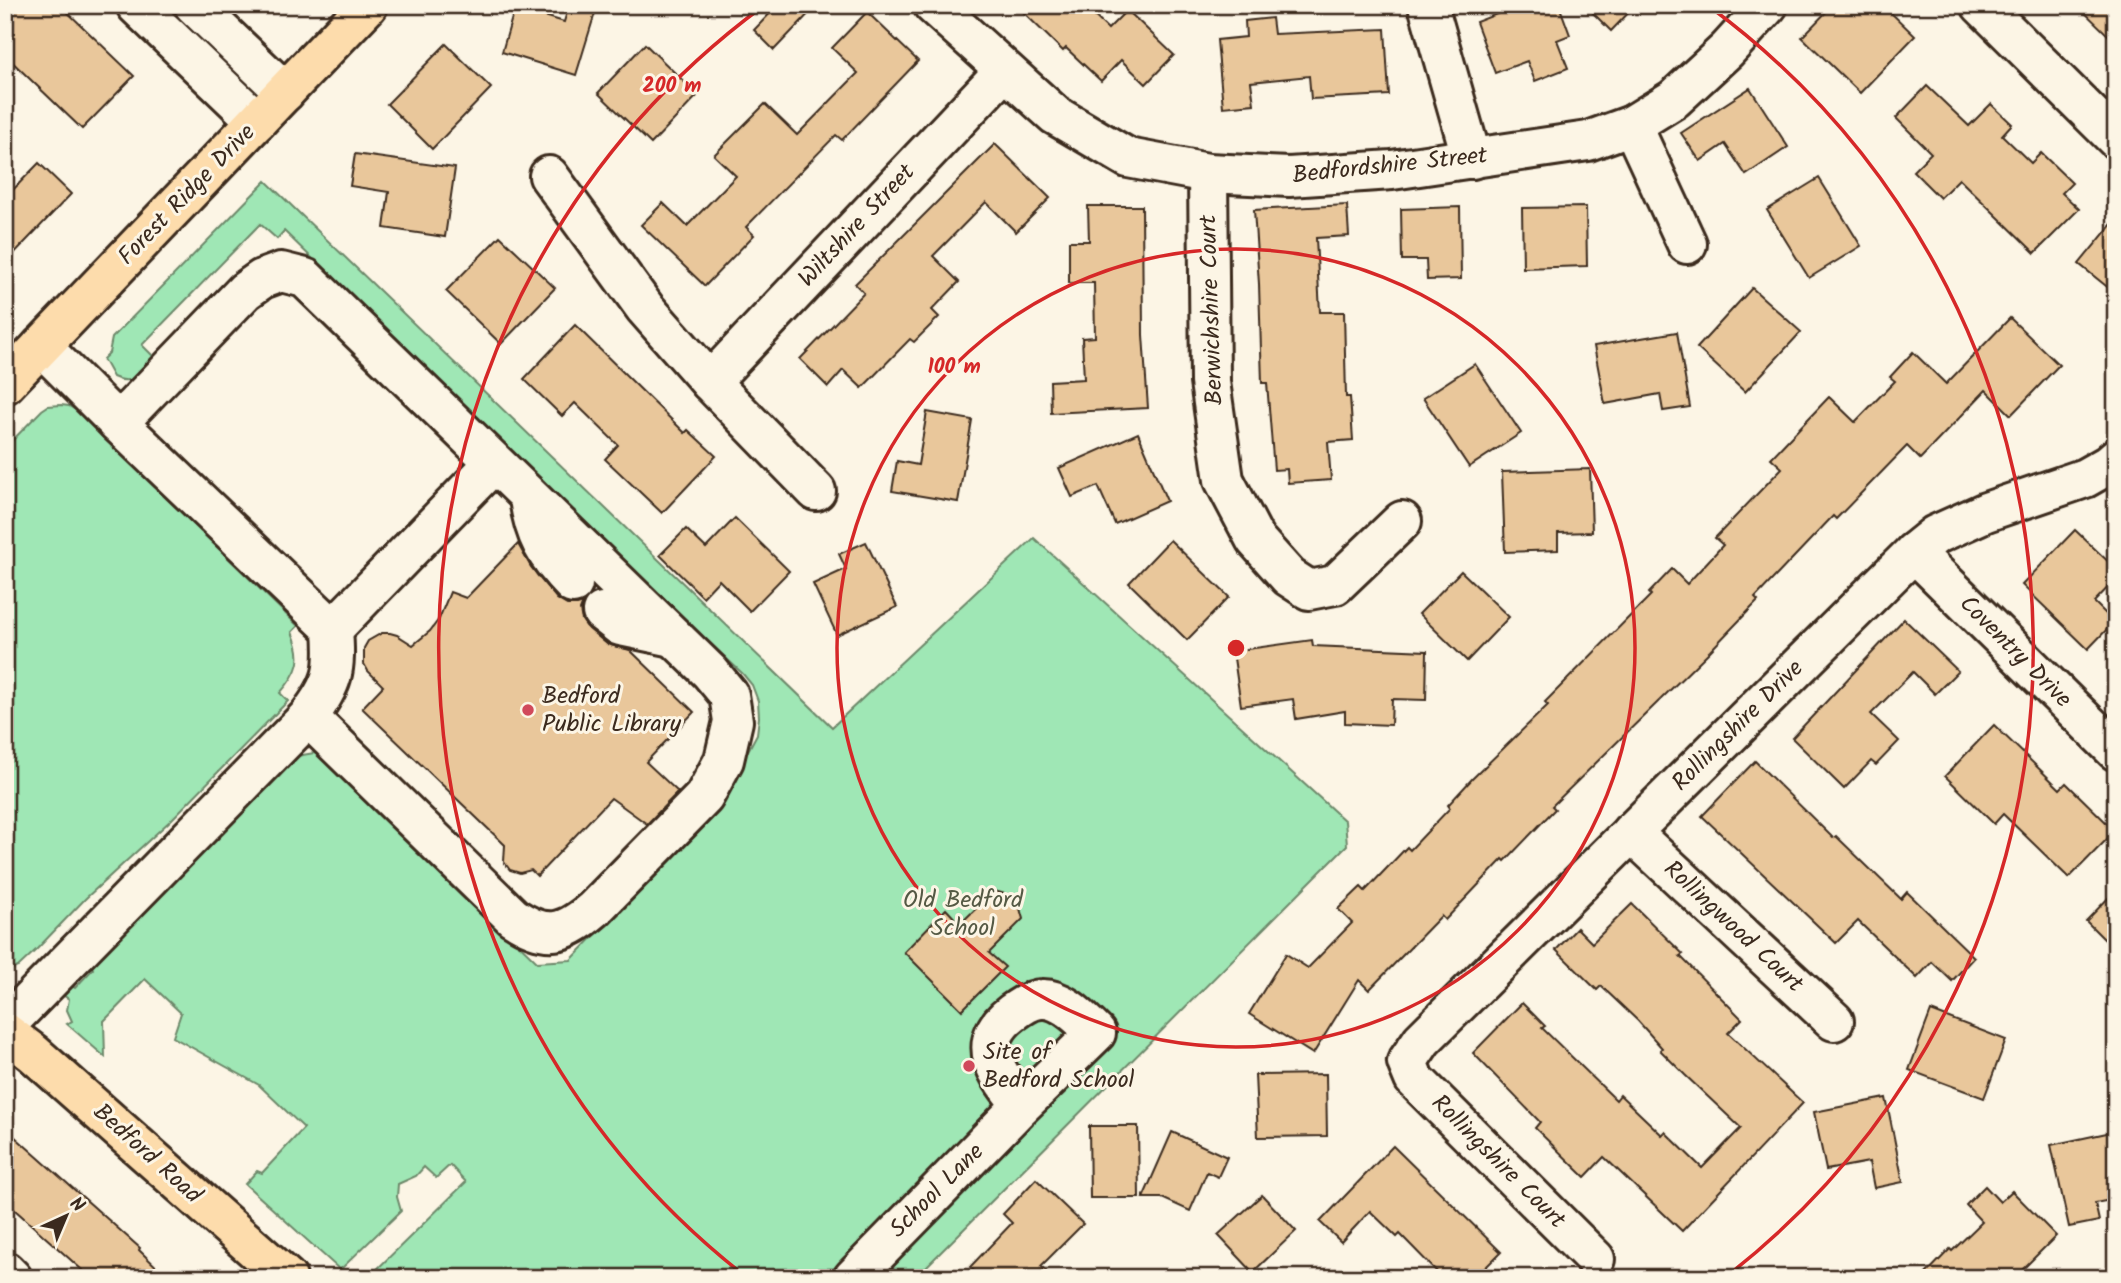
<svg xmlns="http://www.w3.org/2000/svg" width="2121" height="1283" viewBox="0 0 2121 1283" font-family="Kalam,sans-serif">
<rect width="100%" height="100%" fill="#fcf5e5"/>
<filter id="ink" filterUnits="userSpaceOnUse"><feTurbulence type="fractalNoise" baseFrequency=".0143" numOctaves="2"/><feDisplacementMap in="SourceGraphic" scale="14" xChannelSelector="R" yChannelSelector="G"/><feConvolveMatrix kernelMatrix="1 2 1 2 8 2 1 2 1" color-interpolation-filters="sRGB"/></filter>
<g filter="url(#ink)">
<g fill="#9fe7b5" stroke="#6d886a" stroke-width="2">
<path d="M 266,181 L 832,727 L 1034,538 L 1345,821 L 1347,845 L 915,1278 L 368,1278 L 466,1182 L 450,1165 L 436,1178 L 424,1167 L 416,1176 L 398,1184 L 397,1197 L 401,1211 L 340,1270 L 245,1184 L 257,1171 L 262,1173 L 304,1128 L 259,1085 L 173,1037 L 181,1013 L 145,979 L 104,1021 L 105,1057 L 67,1024 L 72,1021 L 67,1010 L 69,999 L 64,996 L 72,986 L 75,988 L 93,969 L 91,966 L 297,756 L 314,753 L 327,759 L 537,962 L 571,960 L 715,812 L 757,734 L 759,717 L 758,701 L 752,685 L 743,674 L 665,601 L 284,231 L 277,239 L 260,224 L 142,345 L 158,361 C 143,373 133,387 113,377 L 103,359 L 109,353 L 112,338 Z"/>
<path d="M 61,405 L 69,406 L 77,411 L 298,626 L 292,632 C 304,658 299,672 280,693 L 288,701 L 171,820 L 86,898 L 36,950 L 18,967 L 5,972 L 5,448 L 42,410 L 48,406 Z"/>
</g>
<g fill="#e9c79b" stroke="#3b2a1e" stroke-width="2">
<path d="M 5,5 L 60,5 L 134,76 L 82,129 L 5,55 Z"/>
<path d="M 569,5 L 595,13 L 576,75 L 502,52 L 515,7 L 564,22 Z"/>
<path d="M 778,5 L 817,5 L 774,50 L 754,30 Z"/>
<path d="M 1016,5 L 1083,5 L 1108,29 L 1127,10 L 1174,55 L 1146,84 L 1121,60 L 1101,81 L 1066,48 L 1063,51 Z"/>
<path d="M 1520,5 L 1559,5 L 1570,35 L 1557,40 L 1568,68 L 1535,81 L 1527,61 L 1495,73 L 1476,22 Z"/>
<path d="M 1585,5 L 1636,5 L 1611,31 Z"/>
<path d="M 1833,5 L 1883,5 L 1915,36 L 1860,93 L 1802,37 Z"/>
<path d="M 2077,5 L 2116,5 L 2116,43 Z"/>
<path d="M 867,12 L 918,61 L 842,140 L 836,135 L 746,227 L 754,235 L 705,286 L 641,225 L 663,203 L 687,226 L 736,176 L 714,155 L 765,104 L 797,135 L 858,73 L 832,48 Z"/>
<path d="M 1272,18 L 1274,34 L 1385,29 L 1389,95 L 1311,99 L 1309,76 L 1251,82 L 1254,104 L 1223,107 L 1217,40 L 1246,37 L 1245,21 Z"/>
<path d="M 446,44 L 491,88 L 432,149 L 387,104 Z"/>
<path d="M 645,44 L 698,95 L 651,144 L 598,93 Z"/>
<path d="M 1927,86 L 1969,126 L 1991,104 L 2012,124 L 2002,135 L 2031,163 L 2041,153 L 2072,183 L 2062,193 L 2079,209 L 2035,253 L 1959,179 L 1940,198 L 1913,171 L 1931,153 L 1896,118 Z"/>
<path d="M 1750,88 L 1788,147 L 1746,175 L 1725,144 L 1700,161 L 1681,133 Z"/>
<path d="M 995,144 L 1050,198 L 1016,232 L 986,202 L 933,256 L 959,282 L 932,310 L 939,317 L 914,342 L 910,339 L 862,388 L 843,370 L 828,387 L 800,359 L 864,293 L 855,284 Z"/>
<path d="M 355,154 L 455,168 L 445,237 L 384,228 L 389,192 L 350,186 Z"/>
<path d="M 39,163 L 71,194 L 5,263 L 5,198 Z"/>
<path d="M 1819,178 L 1861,246 L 1809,278 L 1767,210 Z"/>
<path d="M 1347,205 L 1349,236 L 1316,238 L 1320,312 L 1344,312 L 1346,397 L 1350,397 L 1353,440 L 1328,442 L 1331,480 L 1288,483 L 1287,469 L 1274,470 L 1267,383 L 1262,383 L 1259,284 L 1254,210 Z"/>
<path d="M 1088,206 L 1142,206 L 1143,335 L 1148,408 L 1051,413 L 1050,381 L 1084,379 L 1082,338 L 1095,337 L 1094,283 L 1069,283 L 1069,241 L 1089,241 Z"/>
<path d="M 1460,207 L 1461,279 L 1427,280 L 1426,260 L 1402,260 L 1401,209 Z"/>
<path d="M 1586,207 L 1587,266 L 1523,268 L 1522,208 Z"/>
<path d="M 2116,219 L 2116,294 L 2079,264 Z"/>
<path d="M 500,236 L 555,288 L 501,344 L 446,291 Z"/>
<path d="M 1752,288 L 1801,332 L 1745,392 L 1697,348 Z"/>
<path d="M 2010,318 L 2059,365 L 2011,415 L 1986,390 L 1920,459 L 1907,446 L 1836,519 L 1833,516 L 1755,598 L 1758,601 L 1710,651 L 1552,806 L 1555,809 L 1505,861 L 1503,859 L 1445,920 L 1441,916 L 1369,990 L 1359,980 L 1313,1054 L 1249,1014 L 1286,954 L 1308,968 L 1352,923 L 1338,909 L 1361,887 L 1365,891 L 1407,847 L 1410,850 L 1450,808 L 1448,805 L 1472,779 L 1548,705 L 1545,702 L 1651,595 L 1649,593 L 1672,569 L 1687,584 L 1723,545 L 1715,538 L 1782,468 L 1771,458 L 1829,397 L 1855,422 L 1895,381 L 1890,377 L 1913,352 L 1946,384 Z"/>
<path d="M 575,325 L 685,433 L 688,430 L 716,456 L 662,513 L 605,459 L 618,445 L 575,403 L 562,416 L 524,379 Z"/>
<path d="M 1677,332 L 1690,407 L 1663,411 L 1660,394 L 1605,404 L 1594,346 Z"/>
<path d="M 1475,364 L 1521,433 L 1469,467 L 1423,398 Z"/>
<path d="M 927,412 L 972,420 L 958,502 L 892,491 L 897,461 L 918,465 Z"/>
<path d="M 1138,433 L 1167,501 L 1115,524 L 1098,486 L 1072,497 L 1059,468 Z"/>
<path d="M 1590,469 L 1592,532 L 1558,533 L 1558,550 L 1505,552 L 1502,472 Z"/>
<path d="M 735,518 L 789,571 L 750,611 L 719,580 L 703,597 L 660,555 L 686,529 L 706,548 Z"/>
<path d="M 2075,530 L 2116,569 L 2116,579 L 2094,602 L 2114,622 L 2088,649 L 2022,585 Z"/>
<path d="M 1170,540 L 1229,597 L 1187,640 L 1129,583 Z"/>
<path d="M 866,542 L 897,607 L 837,635 L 813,584 L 846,569 L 839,554 Z"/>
<path d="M 518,544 L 531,567 L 557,599 L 567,605 L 577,605 L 583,603 L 580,610 L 582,620 L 589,629 L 607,644 L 630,650 L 694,712 L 646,762 L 678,792 L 647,824 L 611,798 L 537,876 L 531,870 L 520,873 L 510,870 L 504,862 L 505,845 L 362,708 L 383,686 L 368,671 L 364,664 L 364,648 L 368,641 L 382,633 L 390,633 L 397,635 L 413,645 L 430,631 L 439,619 L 450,592 L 466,598 Z"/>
<path d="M 1461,571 L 1509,617 L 1467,661 L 1419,614 Z"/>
<path d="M 1904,619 L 1958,671 L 1935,694 L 1913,672 L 1871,714 L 1899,741 L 1876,765 L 1871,761 L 1844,789 L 1792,738 Z"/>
<path d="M 1312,640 L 1313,646 L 1427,651 L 1426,700 L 1392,699 L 1391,725 L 1345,723 L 1345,711 L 1296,719 L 1293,699 L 1241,706 L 1233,651 Z"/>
<path d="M 1994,725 L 2060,789 L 2066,783 L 2115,831 L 2069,878 L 2003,814 L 1994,824 L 1945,776 Z"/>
<path d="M 1755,761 L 1833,838 L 1836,836 L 1901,899 L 1907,892 L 1974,957 L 1952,981 L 1932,962 L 1917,978 L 1858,921 L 1836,943 L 1702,816 Z"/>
<path d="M 2116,890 L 2116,929 L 2105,940 L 2086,921 Z"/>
<path d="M 994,891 L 1009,895 L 1014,899 L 1019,905 L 1023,919 L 989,953 L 1005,967 L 962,1010 L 904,952 L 946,909 L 960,924 Z"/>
<path d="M 1632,904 L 1683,954 L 1680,956 L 1742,1019 L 1728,1033 L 1803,1103 L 1682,1231 L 1604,1157 L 1585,1177 L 1535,1128 L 1540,1122 L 1473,1053 L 1522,1003 L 1545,1026 L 1542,1028 L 1616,1100 L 1620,1095 L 1662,1135 L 1665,1132 L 1702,1168 L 1741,1128 L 1685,1075 L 1660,1050 L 1662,1048 L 1638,1021 L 1601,986 L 1597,990 L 1556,950 L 1577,928 L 1592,943 Z"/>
<path d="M 1931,1011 L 2006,1040 L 1984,1098 L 1909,1070 Z"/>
<path d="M 1326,1074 L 1327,1136 L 1258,1137 L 1255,1075 Z"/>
<path d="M 1886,1098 L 1903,1182 L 1874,1188 L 1869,1162 L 1826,1170 L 1814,1112 Z"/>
<path d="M 1089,1126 L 1138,1126 L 1139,1198 L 1090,1198 Z"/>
<path d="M 5,1128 L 140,1248 L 139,1250 L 168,1278 L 91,1278 L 5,1201 Z"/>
<path d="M 2116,1131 L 2116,1199 L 2095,1203 L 2099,1221 L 2069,1227 L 2051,1145 Z"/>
<path d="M 1172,1132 L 1227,1157 L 1218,1177 L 1207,1172 L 1190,1211 L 1162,1198 L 1143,1198 Z"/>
<path d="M 1393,1146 L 1501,1252 L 1475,1278 L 1443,1278 L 1400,1234 L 1397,1237 L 1370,1211 L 1341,1242 L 1320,1222 Z"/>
<path d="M 1036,1179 L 1083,1224 L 1041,1266 L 1053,1278 L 981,1278 L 970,1267 L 1012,1223 L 1003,1214 Z"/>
<path d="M 1985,1186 L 2000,1202 L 2012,1191 L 2056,1236 L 2014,1278 L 1922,1278 L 1950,1249 L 1952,1251 L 1982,1222 L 1966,1205 Z"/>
<path d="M 1262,1195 L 1296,1231 L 1253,1272 L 1218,1235 Z"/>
</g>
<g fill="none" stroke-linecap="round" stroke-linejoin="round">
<g stroke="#3b2a1e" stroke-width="44">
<g id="minor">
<path d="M 136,5 L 257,121"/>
<path d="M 194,5 L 285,92"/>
<path d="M 933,5 L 1055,115 L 1128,158 L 1208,173 L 1289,177 L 1392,170 L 1588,141 L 1632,125 L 1674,99 L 1727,50 L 1768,5"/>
<path d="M 1428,5 L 1472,159"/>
<path d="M 1981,5 L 2116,139"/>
<path d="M 1632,125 L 1687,244"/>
<path d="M 1208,173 L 1210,382 L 1224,480 L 1255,539 L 1289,577 L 1309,590 L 1335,585 L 1402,521"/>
<path d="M 549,176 L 645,308 L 710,382 L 816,491"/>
<path d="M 710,382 L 1004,71"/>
<path d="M 118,423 L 245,291 L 262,279 L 281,272 L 305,278 L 710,672 L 729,695 L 733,721 L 724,760 L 704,797 L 594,909 C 564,935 546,939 513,917 L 308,717"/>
<path d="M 529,498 C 534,535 546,557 573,584"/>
<path d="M 1914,552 L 2116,751"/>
<path d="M 602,612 L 620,626 L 673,637"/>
<path d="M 333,629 L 494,463"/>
<path d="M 1631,832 L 1834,1021"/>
<path d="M 5,1026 L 308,717 C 334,683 336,671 333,629 L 118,423 L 41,346"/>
<path d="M 1595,1259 L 1414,1079 L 1407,1062 L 1422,1040 L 1914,552 L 1935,535 L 1986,512 L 2085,478 L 2108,465 L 2116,458"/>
<path d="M 5,1271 L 12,1278"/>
<path d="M 853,1278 L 1018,1109 L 1022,1105 L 1096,1033 C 1082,1020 1063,998 1042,999 C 1032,999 1020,1007 1012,1013 C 973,1043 997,1075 1022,1105"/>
</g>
</g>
<g stroke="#3b2a1e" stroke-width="44">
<g id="major">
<path d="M 5,384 L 368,5"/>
<path d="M 5,1032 L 33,1053 L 287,1278"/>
</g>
</g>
<use href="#minor" stroke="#fcf5e5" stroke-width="38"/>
<use href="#major" stroke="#fddcac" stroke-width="38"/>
</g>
</g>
<g fill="none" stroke="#d62828" stroke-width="3.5">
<circle cx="1236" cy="648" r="399"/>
<path d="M745 1276A797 797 0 0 1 762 7M1710 7A797 797 0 0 1 1727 1276"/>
</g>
<g fill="#d1495b" stroke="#fcf5e5" stroke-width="2.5">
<circle cx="528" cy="710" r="7"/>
<circle cx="969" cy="1066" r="7"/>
</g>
<g text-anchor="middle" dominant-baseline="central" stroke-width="6" stroke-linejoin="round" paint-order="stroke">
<g font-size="24" fill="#3b2a1e" stroke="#fcf5e5">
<text transform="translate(1390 166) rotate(-6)">Bedfordshire Street</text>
<text transform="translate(187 195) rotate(-46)">Forest Ridge Drive</text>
<text transform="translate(857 226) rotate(-47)">Wiltshire Street</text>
<text transform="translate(1212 310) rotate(-92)">Berwichshire Court</text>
<text transform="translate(2015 652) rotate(45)">Coventry Drive</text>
<text transform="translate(1738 726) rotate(-45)">Rollingshire Drive</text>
<text transform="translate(1733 927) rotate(43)">Rollingwood Court</text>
<text transform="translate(147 1154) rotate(42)">Bedford Road</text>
<text transform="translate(1498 1162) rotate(45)">Rollingshire Court</text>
<text transform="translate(937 1191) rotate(-45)">School Lane</text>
</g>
<g font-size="24" fill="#3b2a1e" stroke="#fcf5e5" text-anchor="start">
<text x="542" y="696">Bedford<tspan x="542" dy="28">Public Library</tspan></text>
<text x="983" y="1052">Site of<tspan x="983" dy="28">Bedford School</tspan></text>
</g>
<g font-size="24" fill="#545944" stroke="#fcf5e5">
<text x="963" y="900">Old Bedford<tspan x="963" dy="28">School</tspan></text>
</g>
</g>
<circle cx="1236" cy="648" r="10" fill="#d62828" stroke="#fcf5e5" stroke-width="3.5"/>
<g font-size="21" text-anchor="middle" font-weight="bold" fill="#d62828" stroke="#fcf5e5" stroke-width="6" stroke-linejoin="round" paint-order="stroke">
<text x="672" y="92">200 m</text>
<text x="954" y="373">100 m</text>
</g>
<rect width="2121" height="1283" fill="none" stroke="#fcf5e5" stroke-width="28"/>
<rect x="14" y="14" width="2093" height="1255" fill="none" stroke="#3b2a1e" stroke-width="2.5" filter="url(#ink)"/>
<g transform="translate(66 1216) rotate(44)" stroke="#fcf5e5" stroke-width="5" paint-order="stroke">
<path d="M0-5L12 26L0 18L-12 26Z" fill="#3b2a1e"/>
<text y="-10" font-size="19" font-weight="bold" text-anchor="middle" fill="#3b2a1e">N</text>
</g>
</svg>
